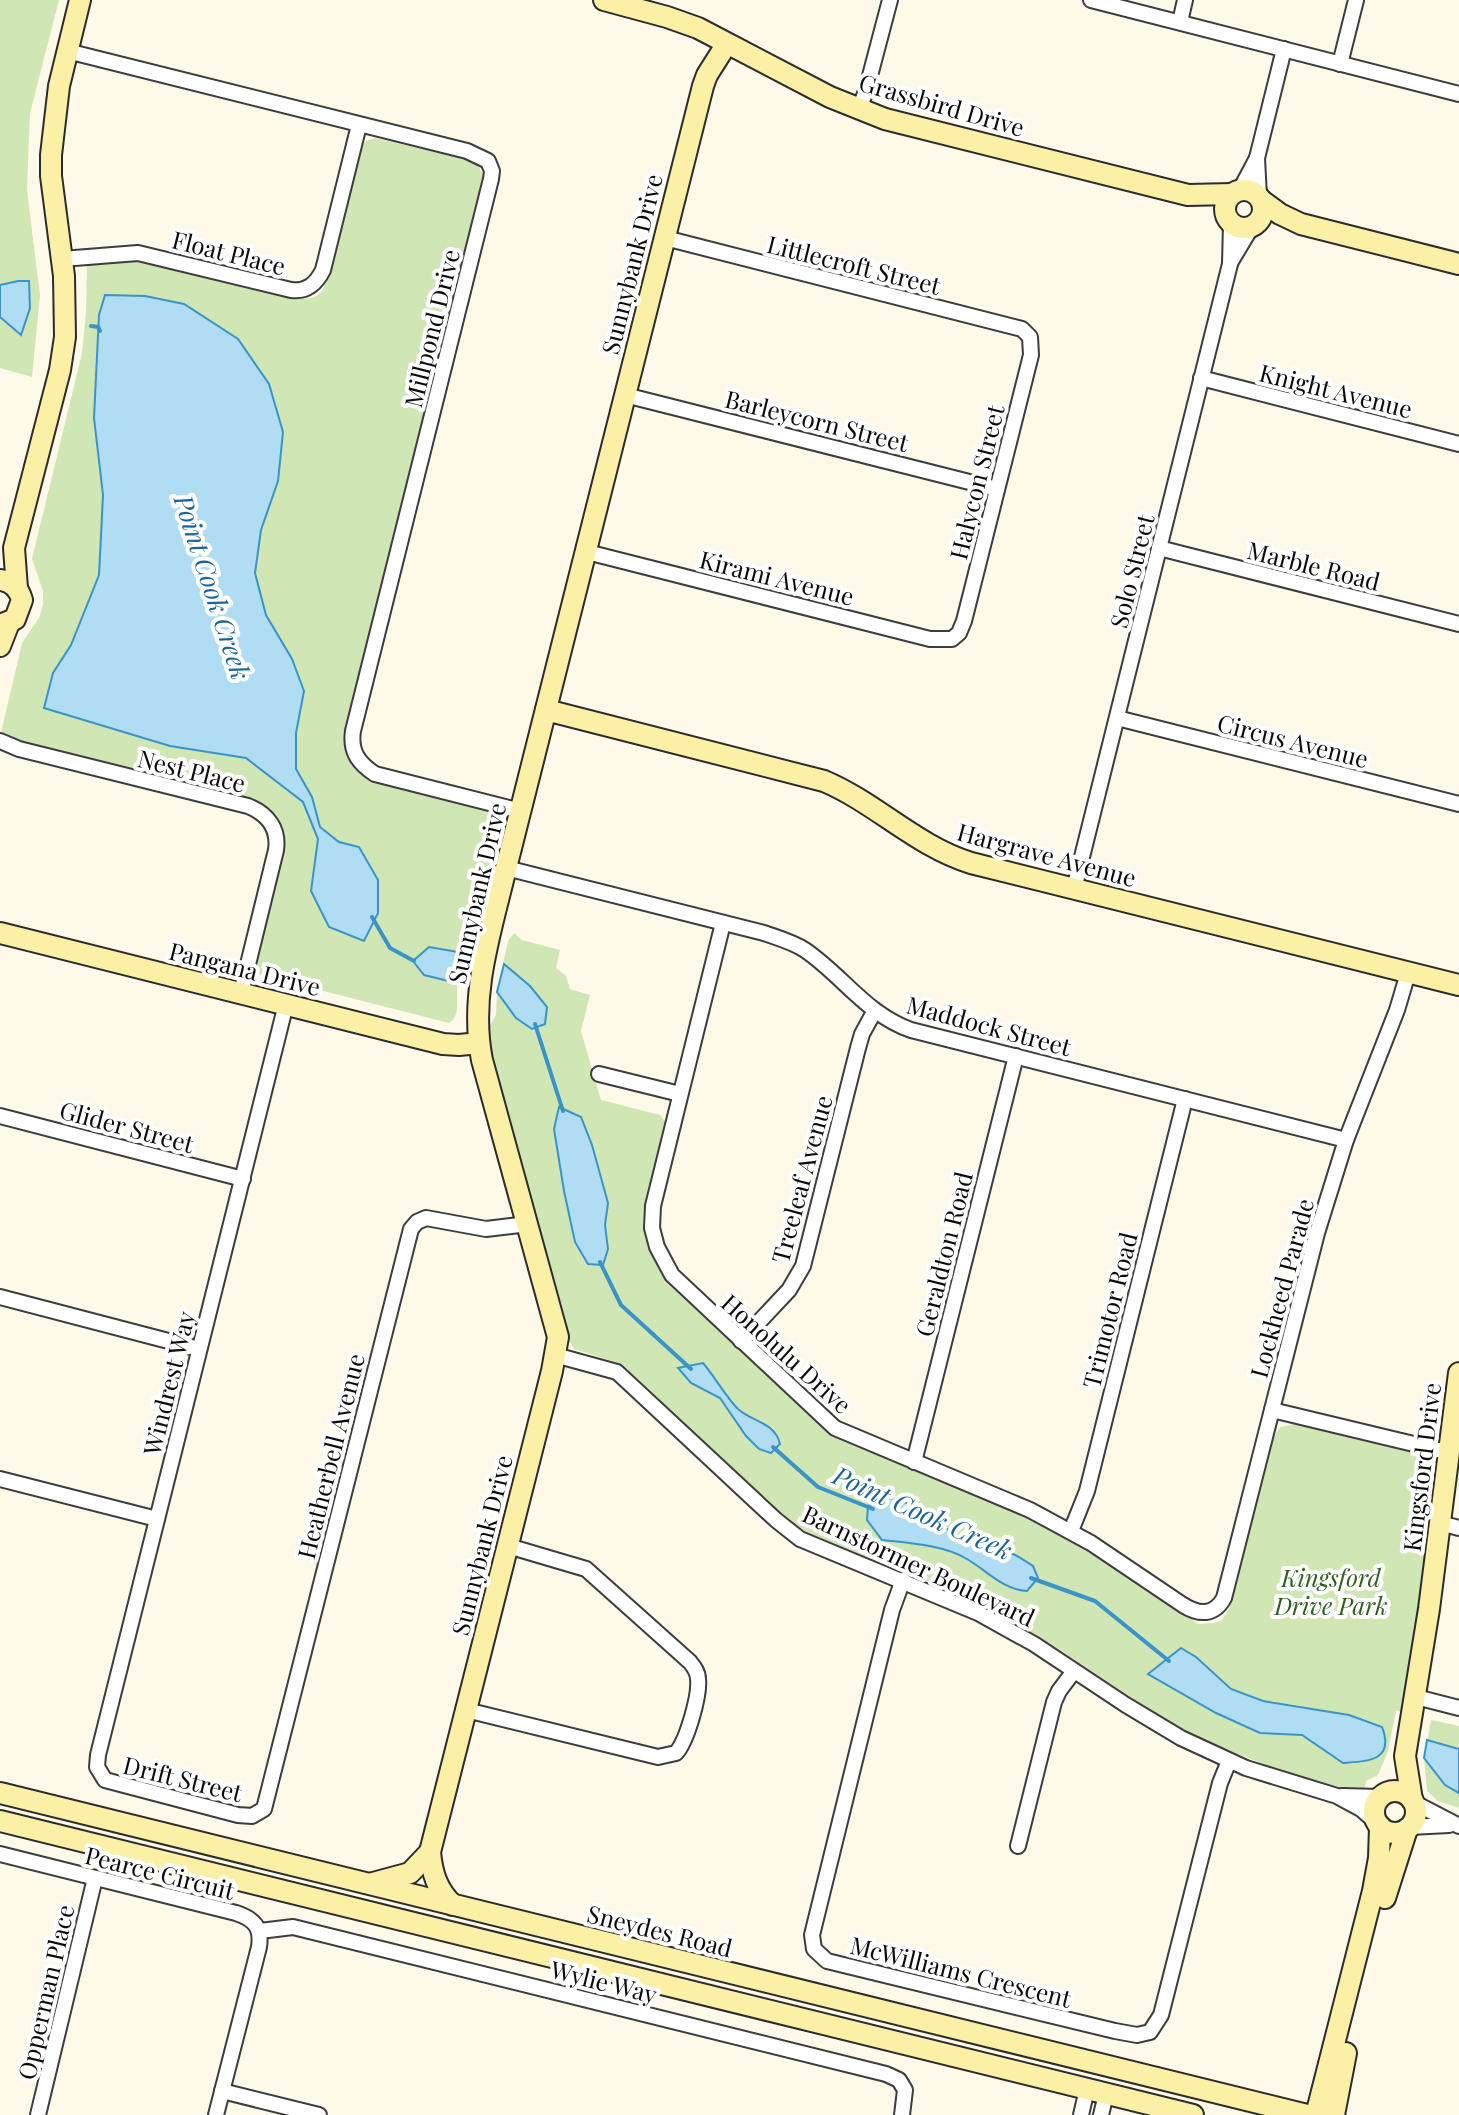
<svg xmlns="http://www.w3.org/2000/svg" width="1459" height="2115" viewBox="0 0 1459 2115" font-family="'Playfair Display',serif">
<rect width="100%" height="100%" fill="#fef9e9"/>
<g fill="#d0e6b5">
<path d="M 0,0 L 59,0 L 30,113 L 29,135 L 27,190 L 40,295 L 32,377 L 0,368 Z"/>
<path d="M 375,138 L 464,159 L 478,165 L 483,175 L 345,742 L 352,765 L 369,779 L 491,810 L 504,821 L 505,832 L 482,929 L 471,927 L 457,983 L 457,1011 L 454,1019 L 449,1023 L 253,973 L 284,843 L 279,821 L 263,805 L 0,737 L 22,643 L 39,618 L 43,605 L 43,591 L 32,559 L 82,353 L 86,313 L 87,263 L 130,258 L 151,261 L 300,298 C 312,300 321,296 325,285 L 360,148 L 366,141 Z"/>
<path d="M 514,933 L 522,940 L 560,950 L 556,968 L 566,976 L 570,989 L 590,995 L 581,1031 L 601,1100 L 660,1115 L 665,1121 L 644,1216 L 646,1240 L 658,1267 L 671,1286 L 815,1420 L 845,1442 L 987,1499 L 1045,1526 L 1118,1568 L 1198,1624 L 1214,1623 L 1222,1620 L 1229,1609 L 1272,1440 L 1280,1427 L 1295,1424 L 1421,1455 L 1431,1461 L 1436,1479 L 1405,1713 L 1396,1711 L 1388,1751 L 1378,1775 L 1366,1781 L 1364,1791 L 1341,1789 L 1299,1778 L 1213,1744 L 1170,1723 L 1048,1642 L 980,1605 L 809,1534 L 775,1508 L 622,1364 L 574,1349 L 567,1337 L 564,1313 L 490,1049 L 488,1029 L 496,1015 L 497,992 L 508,941 Z"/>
<path d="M 1431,1720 L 1459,1726 L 1459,1808 L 1438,1801 L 1427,1791 L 1424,1758 Z"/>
</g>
<g fill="#b0ddf3" stroke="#3a94c7" stroke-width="2">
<path d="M 18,281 L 29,281 L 30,308 L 21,335 L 0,317 L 0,285 Z"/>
<path d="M 105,295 L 145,296 L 184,304 L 238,339 L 269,384 L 283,432 L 278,481 L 261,530 L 255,573 L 266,615 L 292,659 L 304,691 L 296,733 L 296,769 L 312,797 L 320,827 L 339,842 L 359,847 L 378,880 L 378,913 L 364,941 L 329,927 L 311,891 L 318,839 L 303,802 L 246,758 L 170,746 L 44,708 L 53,673 L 71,645 L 99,575 L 103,495 L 94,418 L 99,315 Z"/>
<path d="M 429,947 L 464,953 L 457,983 L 424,975 L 413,961 Z"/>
<path d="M 504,964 L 530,986 L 547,1007 L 545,1024 L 532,1029 L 516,1018 L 497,992 Z"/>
<path d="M 559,1107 L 581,1117 L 592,1145 L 608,1203 L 605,1225 L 608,1249 L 603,1265 L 588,1264 L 575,1242 L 564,1191 L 554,1129 Z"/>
<path d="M 703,1363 C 715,1377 726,1397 738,1409 C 752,1422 775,1422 780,1444 L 771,1453 L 759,1449 L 746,1436 L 720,1398 L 691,1383 L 678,1368 Z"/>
<path d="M 887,1497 L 910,1504 L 930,1520 L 958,1535 L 986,1541 L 1017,1556 L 1033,1566 L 1038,1578 L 1027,1591 C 1003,1590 986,1570 967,1559 C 943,1545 909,1543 882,1540 L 867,1520 L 868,1506 Z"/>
<path d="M 1181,1648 L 1196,1657 L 1231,1689 L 1263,1701 L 1349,1715 L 1382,1727 C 1395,1761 1368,1761 1343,1763 L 1302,1735 L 1260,1733 L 1216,1713 L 1148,1674 Z"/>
<path d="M 1427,1740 L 1459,1749 L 1459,1793 L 1445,1785 L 1424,1758 Z"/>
</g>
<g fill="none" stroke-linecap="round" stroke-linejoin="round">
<g stroke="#3a94c7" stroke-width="4">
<path d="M 91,326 L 98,327 L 100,331"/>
<path d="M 372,917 L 390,948 L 414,961"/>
<path d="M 535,1024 L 563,1111"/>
<path d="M 600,1262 L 621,1305 L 691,1369"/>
<path d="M 773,1447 L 818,1487 L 873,1509"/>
<path d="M 1031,1578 L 1095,1601 L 1169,1661"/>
</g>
<g stroke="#3d3d3d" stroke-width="18">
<g id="street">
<path d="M 1091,0 L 1459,94"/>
<path d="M 1180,22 L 1185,0"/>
<path d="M 67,51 L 467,151 L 488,161 L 492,171 L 491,179 L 353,731 C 350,751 358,763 375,774 L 521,811"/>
<path d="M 1340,64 L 1356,0"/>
<path d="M 859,109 L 866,91 L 890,0"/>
<path d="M 1257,158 L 1259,197"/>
<path d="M 1240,190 L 1257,158 L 1284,49"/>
<path d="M 62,259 L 138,253 L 291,290 C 307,292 316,284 323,270 L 359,125"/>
<path d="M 1230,263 L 1251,228"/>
<path d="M 1201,378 L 1459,444"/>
<path d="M 625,395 L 997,489"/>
<path d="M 1159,548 L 1459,624"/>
<path d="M 587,552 L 930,639 L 952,639 L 959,633 L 964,621 L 1031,355 L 1030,337 L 1022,329 L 665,238"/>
<path d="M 1117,718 L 1459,804"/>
<path d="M 0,741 L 19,749 L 248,806 C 268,814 279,829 276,850 L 241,993"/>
<path d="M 506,868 L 764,933 C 778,938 793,942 805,950 C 843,976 866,1014 911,1030 L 1346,1140"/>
<path d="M 1074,889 L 1230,264 L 1231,224"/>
<path d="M 723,923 L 653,1206 L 652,1228 L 657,1247 L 672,1275 L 835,1428 L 1030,1510 L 1091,1543 L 1183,1605 C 1199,1615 1214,1616 1224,1598 L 1317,1233 L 1346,1140 L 1397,1010 L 1408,973"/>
<path d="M 286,1004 L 98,1755 L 97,1767 L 105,1780 L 238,1815 L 252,1816 L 264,1809 L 411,1229 L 417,1222 L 426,1218 L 486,1229 L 528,1224"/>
<path d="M 599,1074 L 680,1094"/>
<path d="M 0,1116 L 243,1179"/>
<path d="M 0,1297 L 199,1349"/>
<path d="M 741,1341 L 789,1290 L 803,1266 L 858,1048 L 862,1034 L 874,1012"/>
<path d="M 555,1355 L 617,1372 L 776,1520 L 800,1539 L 978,1613 L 1034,1644 L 1126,1705 L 1181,1738 L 1246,1768 L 1337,1796 L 1361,1809 L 1377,1823"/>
<path d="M 1272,1410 L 1447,1452"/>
<path d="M 914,1462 L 1016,1056"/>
<path d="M 0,1479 L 157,1519"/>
<path d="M 1440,1523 L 1459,1528"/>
<path d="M 1071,1531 L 1087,1491 L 1185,1099"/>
<path d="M 903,1580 L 892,1610 L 812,1935 L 814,1949 L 827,1961 L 1115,2031 L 1137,2035 L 1150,2032 L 1161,2015 L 1220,1783 L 1229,1761"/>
<path d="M 1416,1697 L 1459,1708"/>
<path d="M 466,1710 L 658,1757 L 676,1753 C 687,1741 700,1695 698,1679 C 698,1672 694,1667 690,1662 L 586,1569 L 508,1546"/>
<path d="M 1342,1796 L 1381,1797"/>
<path d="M 1413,1802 L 1459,1826"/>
<path d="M 1409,1827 L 1449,1825"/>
<path d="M 1018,1846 L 1054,1702 L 1059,1691 L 1074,1671"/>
<path d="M 0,1854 L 236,1913 C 254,1919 262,1927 259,1947 L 216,2115"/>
<path d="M 260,1931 L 293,1927 L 886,2074 L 899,2080 L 905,2090 L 902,2115"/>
<path d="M 222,2091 L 319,2115"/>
<path d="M 38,2115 L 95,1878"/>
<path d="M 1081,2115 L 1087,2089"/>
<path d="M 1101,2115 L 1106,2094"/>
</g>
</g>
<g stroke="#2c2c2c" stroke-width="24">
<g id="secondary">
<path d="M 604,0 L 667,17 L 698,28 L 830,97 L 885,119 L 1188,195 L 1232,194"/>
<circle cx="1244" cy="209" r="19"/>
<path d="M 1261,200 L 1280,214 L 1301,224 L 1459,264"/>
<path d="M 0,580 C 12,581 19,589 22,600 L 15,619 L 0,625"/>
<path d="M 17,588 L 14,548 L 60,370 L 65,337 L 64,276 L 51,176 L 51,155 L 59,86 L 80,0"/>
<path d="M 0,646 L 9,623"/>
<path d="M 546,710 L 824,781 C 876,803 916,846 971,863 L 1459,985"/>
<path d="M 0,933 L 443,1044 L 459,1045 L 479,1043"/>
<circle cx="1395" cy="1812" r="21"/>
<path d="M 0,1793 L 1307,2115"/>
<path d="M 1412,1800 L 1405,1756 L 1429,1609 L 1459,1373"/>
<path d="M 0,1821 L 1193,2115"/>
<path d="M 373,1883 L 410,1873 L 430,1852"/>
<path d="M 1385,1898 L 1407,1829"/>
<path d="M 453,1905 C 437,1890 432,1873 430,1852 L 552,1371 L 558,1337 L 482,1060 C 469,995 491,931 506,868 L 703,86 L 707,75 L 726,45"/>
<path d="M 1316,2115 L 1373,1891 L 1379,1858 L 1380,1826"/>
<path d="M 1334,2115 L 1346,2053"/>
</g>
</g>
<use href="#street" stroke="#fff" stroke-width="14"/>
<use href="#secondary" stroke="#fcefa6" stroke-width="20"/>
</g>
<g text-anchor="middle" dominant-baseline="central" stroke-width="8" stroke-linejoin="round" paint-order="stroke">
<g font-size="24" fill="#0a0a0a" stroke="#fff">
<text transform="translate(942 104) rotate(16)">Grassbird Drive</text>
<text transform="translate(229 252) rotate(14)">Float Place</text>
<text transform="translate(631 264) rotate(-76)">Sunnybank Drive</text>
<text transform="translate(854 264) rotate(14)">Littlecroft Street</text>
<text transform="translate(431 328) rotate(-76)">Millpond Drive</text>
<text transform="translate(1336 390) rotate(14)">Knight Avenue</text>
<text transform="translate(817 420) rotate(14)">Barleycorn Street</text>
<text transform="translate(976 482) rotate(-76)">Halycon Street</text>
<text transform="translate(1314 565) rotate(14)">Marble Road</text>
<text transform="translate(1131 571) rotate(-76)">Solo Street</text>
<text transform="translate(777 577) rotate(14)">Kirami Avenue</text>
<text transform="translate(1293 740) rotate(14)">Circus Avenue</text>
<text transform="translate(192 770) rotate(14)">Nest Place</text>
<text transform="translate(1047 854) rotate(15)">Hargrave Avenue</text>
<text transform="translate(476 893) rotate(-77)">Sunnybank Drive</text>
<text transform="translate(245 968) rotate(14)">Pangana Drive</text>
<text transform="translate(989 1025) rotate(15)">Maddock Street</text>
<text transform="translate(127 1126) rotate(15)">Glider Street</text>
<text transform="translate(801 1179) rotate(-75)">Treeleaf Avenue</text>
<text transform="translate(943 1254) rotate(-76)">Geraldton Road</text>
<text transform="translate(1281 1288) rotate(-75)">Lockheed Parade</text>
<text transform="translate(1109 1310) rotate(-76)">Trimotor Road</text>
<text transform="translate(787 1353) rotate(42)">Honolulu Drive</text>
<text transform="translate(168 1383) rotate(-76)">Windrest Way</text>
<text transform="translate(330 1456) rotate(-76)">Heatherbell Avenue</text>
<text transform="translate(1421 1467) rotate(-83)">Kingsford Drive</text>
<text transform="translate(481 1545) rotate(-76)">Sunnybank Drive</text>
<text transform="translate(919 1565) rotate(25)">Barnstormer Boulevard</text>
<text transform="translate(183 1778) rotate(14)">Drift Street</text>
<text transform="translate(160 1872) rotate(14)">Pearce Circuit</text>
<text transform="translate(660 1930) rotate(14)">Sneydes Road</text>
<text transform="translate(961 1971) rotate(14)">McWilliams Crescent</text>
<text transform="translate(604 1981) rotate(14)">Wylie Way</text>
<text transform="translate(45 1992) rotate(-77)">Opperman Place</text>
</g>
<g font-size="24" font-style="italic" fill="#2e5e1f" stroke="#fff">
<text x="1331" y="1577">Kingsford<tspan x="1331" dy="28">Drive Park</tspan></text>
</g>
<g font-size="26" font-style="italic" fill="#1a6595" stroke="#fff">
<text transform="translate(213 587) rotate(72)">Point Cook Creek</text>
<text transform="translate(923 1512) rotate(24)">Point Cook Creek</text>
</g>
</g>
</svg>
